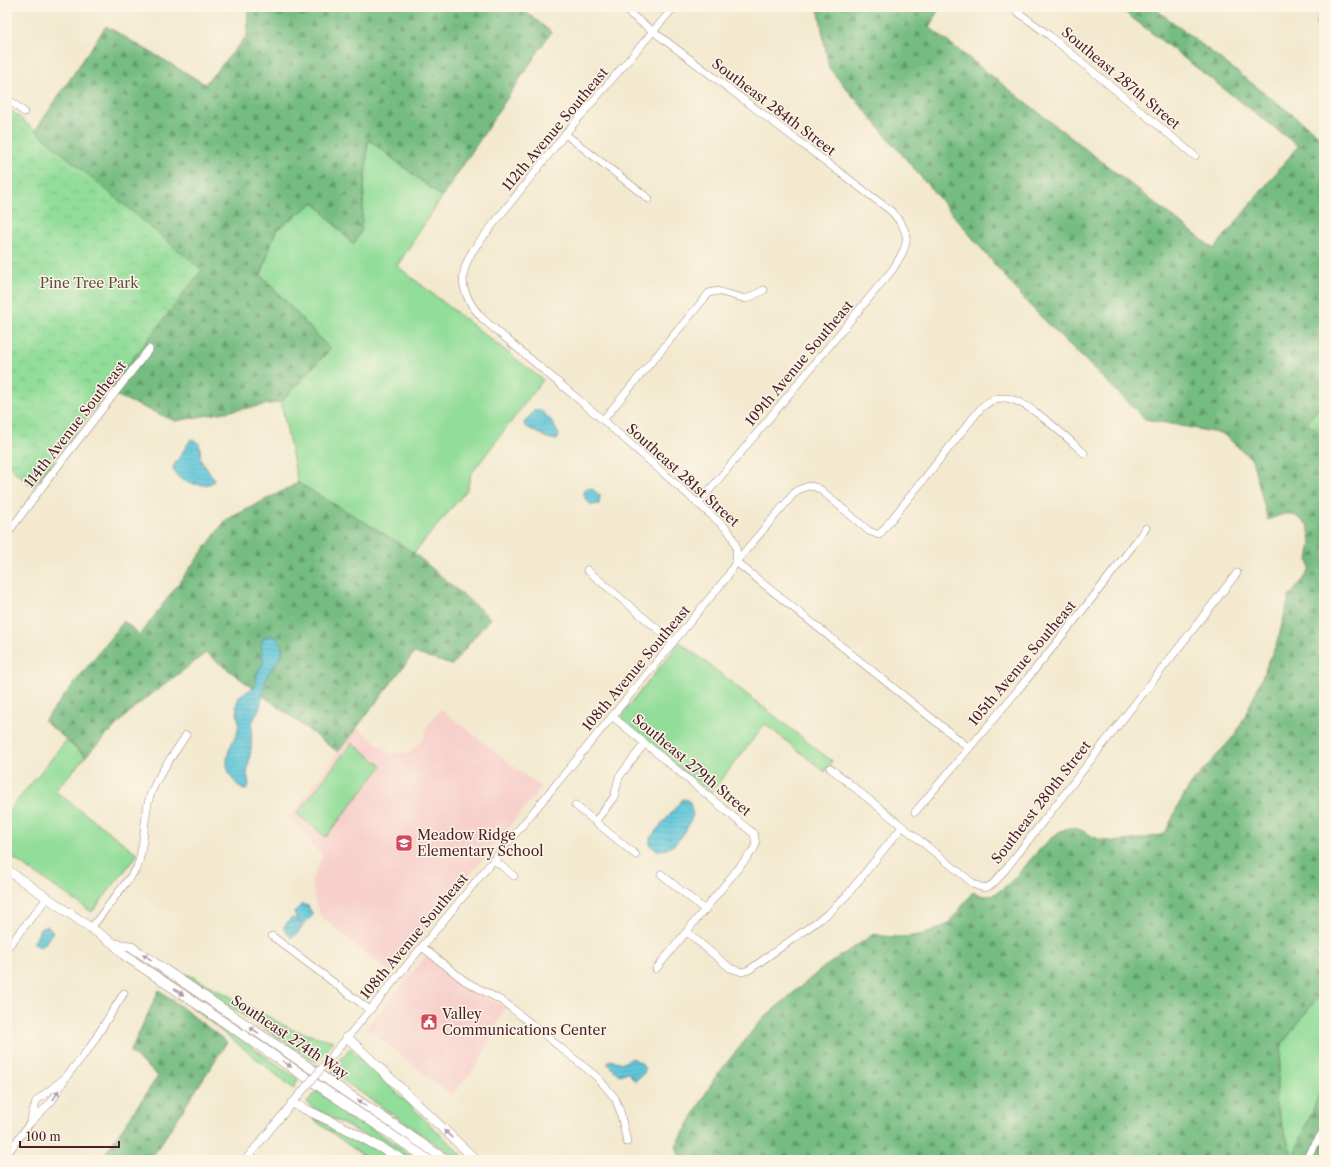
<svg xmlns="http://www.w3.org/2000/svg" width="1331" height="1167" viewBox="0 0 1331 1167" font-family="'Libre Caslon Text',serif">
<defs>
<pattern id="forest-firs" width="22" height="20" patternUnits="userSpaceOnUse"><rect width="22" height="20" fill="#74bc81"/><path d="M5 1l3.5 6h-7zM16 11l3.5 6h-7z" fill="#61986a"/></pattern>
<pattern id="park-crowns" width="20" height="18" patternUnits="userSpaceOnUse"><rect width="20" height="18" fill="#91dd99"/><path d="M2 6a3 3 0 1 1 6 0M12 15a3 3 0 1 1 6 0" fill="none" stroke="#7fbd84"/></pattern>
<pattern id="water-rules" width="6" height="5" patternUnits="userSpaceOnUse"><rect width="6" height="5" fill="#5fc8db"/><path d="M0 2.5h6" fill="none" stroke="#54abbc"/></pattern>
</defs>
<rect width="100%" height="100%" fill="#fcf5e5"/>
<filter id="ink" filterUnits="userSpaceOnUse"><feTurbulence type="fractalNoise" baseFrequency=".025" numOctaves="2"/><feDisplacementMap in="SourceGraphic" scale="8" xChannelSelector="R" yChannelSelector="G"/><feConvolveMatrix kernelMatrix="1 2 1 2 8 2 1 2 1" color-interpolation-filters="sRGB"/></filter>
<filter id="wash" filterUnits="userSpaceOnUse"><feTurbulence type="fractalNoise" baseFrequency=".012" numOctaves="4" result="noise"/><feDisplacementMap in="SourceGraphic" scale="16" xChannelSelector="R" yChannelSelector="G"/><feGaussianBlur stdDeviation="0.9" result="paint"/><feColorMatrix in="noise" values="0 0 0 0 0 0 0 0 0 0 0 0 0 0 0 0 0 1.4 0 .05"/><feComposite in="paint" operator="in"/></filter>
<g filter="url(#wash)">
<rect width="100%" height="100%" fill="#f2e9cf"/>
<g fill="#f7d0cb">
<path d="M 441,709 L 541,788 L 390,973 L 321,916 L 315,901 L 312,880 L 323,856 L 311,845 L 311,841 L 289,817 L 357,728 L 391,754 L 397,752 L 407,754 L 423,740 L 428,725 Z"/>
<path d="M 427,955 L 467,987 L 505,1007 L 480,1061 L 452,1096 L 366,1028 Z"/>
</g>
<g fill="#91dd99" stroke="#6e7e62">
<path d="M 368,139 L 442,197 L 397,266 L 543,380 L 471,474 L 467,490 L 414,553 L 368,524 L 298,483 L 281,402 L 330,349 L 261,275 L 276,230 L 314,202 L 353,245 L 361,231 Z"/>
<path d="M 680,642 L 832,761 L 825,772 L 765,724 L 711,793 L 624,724 L 622,719 L 623,713 Z"/>
<path d="M 66,741 L 86,756 L 55,791 L 138,854 L 92,912 L 7,854 L 7,813 Z"/>
<path d="M 352,743 L 382,766 L 326,837 L 297,814 Z"/>
<path d="M 171,969 L 191,976 L 295,1031 L 334,1041 L 316,1062 Z"/>
<path d="M 1324,989 L 1324,1084 L 1293,1157 L 1275,1104 L 1282,1044 Z"/>
<path d="M 178,996 L 298,1079 L 294,1089 Z"/>
<path d="M 350,1048 L 464,1157 L 464,1160 L 459,1160 L 331,1072 Z"/>
<path d="M 317,1091 L 418,1160 L 411,1160 L 313,1108 L 307,1103 Z"/>
<path d="M 313,1119 L 323,1121 L 394,1160 L 369,1160 Z"/>
</g>
<g fill="url(#forest-firs)" stroke="#5f6e56">
<path d="M 248,7 L 520,7 L 551,32 L 442,197 L 368,139 L 361,231 L 353,245 L 314,202 L 276,230 L 261,275 L 330,349 L 281,402 L 175,421 L 108,392 L 7,249 L 42,174 L 35,131 L 106,26 L 205,84 L 247,36 Z"/>
<path d="M 818,7 L 940,7 L 929,27 L 1214,249 L 1298,146 L 1118,7 L 1153,7 L 1324,139 L 1324,989 L 1282,1044 L 1275,1104 L 1293,1157 L 1324,1084 L 1324,1160 L 1293,1160 L 1293,1158 L 1290,1160 L 681,1160 L 676,1146 L 714,1079 L 761,1020 L 824,967 L 874,934 C 895,940 930,937 948,923 C 957,915 965,901 973,892 C 977,893 981,896 985,896 C 1009,898 1039,839 1065,829 C 1079,824 1089,837 1101,840 C 1120,844 1143,838 1162,835 L 1167,829 L 1179,804 L 1191,784 L 1236,734 L 1252,701 L 1278,640 L 1289,597 L 1306,576 L 1310,568 L 1308,560 L 1311,542 L 1308,525 C 1290,511 1289,511 1268,520 L 1252,459 L 1223,434 L 1145,419 L 1030,306 L 829,68 Z"/>
<path d="M 298,483 L 368,524 L 414,553 L 490,618 L 452,665 L 414,653 L 338,752 L 206,653 L 135,707 L 86,756 L 44,721 L 124,621 L 140,635 L 226,520 Z"/>
<path d="M 159,990 L 227,1042 L 153,1156 L 154,1160 L 101,1160 L 158,1076 L 130,1052 Z"/>
</g>
<g fill="url(#park-crowns)" stroke="#6e7e62">
<path d="M 7,107 L 202,270 L 33,487 L 7,465 Z"/>
<path d="M 1324,400 L 1324,436 L 1307,423 Z"/>
</g>
<g fill="url(#water-rules)" stroke="#547483">
<path d="M 539,409 L 551,420 L 559,435 L 557,440 L 547,438 L 525,426 L 524,423 L 534,411 Z"/>
<path d="M 191,439 C 204,442 199,451 201,461 L 213,477 L 214,481 C 208,488 189,484 182,480 C 177,477 174,472 173,467 Z"/>
<path d="M 587,488 L 593,489 L 600,496 L 599,504 L 592,505 L 586,500 L 583,493 Z"/>
<path d="M 270,635 C 279,637 283,645 282,654 L 267,675 L 260,707 L 252,723 L 251,749 L 247,773 L 249,785 L 247,789 L 243,790 C 225,775 223,761 233,741 C 235,737 238,734 238,729 C 241,718 232,707 240,696 C 244,691 251,691 255,687 L 257,674 L 263,663 L 261,644 L 263,639 Z"/>
<path d="M 683,799 L 688,800 C 692,803 690,809 693,814 C 688,829 675,853 656,850 L 650,845 L 650,838 Z"/>
<path d="M 302,904 L 308,906 L 313,915 L 305,923 L 299,921 L 303,926 L 296,935 L 291,938 L 283,928 L 291,918 L 297,920 L 294,912 Z"/>
<path d="M 47,926 L 53,931 L 44,945 L 39,947 L 33,942 L 36,939 L 40,929 Z"/>
<path d="M 633,1058 L 641,1063 L 645,1069 L 644,1073 L 635,1081 L 628,1072 L 619,1075 L 607,1063 L 610,1060 L 623,1063 Z"/>
</g>
</g>
<g filter="url(#ink)">
<g fill="none" stroke-linecap="round" stroke-linejoin="round">
<g stroke="#9e847d" stroke-width="8">
<g id="minor">
<path d="M 621,7 L 891,211 C 913,235 909,243 893,269 L 698,504"/>
<path d="M 674,7 L 565,134 L 476,246 C 456,274 460,295 484,320 L 603,420 L 727,529 C 735,540 738,548 736,562"/>
<path d="M 1011,7 L 1050,36 L 1195,156"/>
<path d="M 1324,9 L 1321,20 L 1324,28"/>
<path d="M 7,98 L 24,112"/>
<path d="M 565,134 L 649,199"/>
<path d="M 603,420 L 709,293 L 717,291 L 746,299 L 764,290"/>
<path d="M 7,534 L 54,471 L 149,349"/>
<path d="M 736,562 L 969,748"/>
<path d="M 587,570 L 673,642"/>
<path d="M 612,716 L 754,834 L 756,844 L 754,849 L 656,969"/>
<path d="M 830,768 L 974,884 C 990,894 995,881 1005,870 L 1237,573"/>
<path d="M 575,805 L 636,855"/>
<path d="M 915,812 C 994,719 1073,626 1146,528"/>
<path d="M 595,822 L 614,797 L 619,777 L 645,743"/>
<path d="M 494,860 L 514,876"/>
<path d="M 661,874 L 705,910"/>
<path d="M 92,927 L 137,868 C 145,846 143,822 149,799 C 155,778 175,753 186,735"/>
<path d="M 687,932 L 730,968 L 742,972 L 749,970 L 829,913 L 847,895 L 902,827"/>
<path d="M 272,936 L 370,1010"/>
<path d="M 422,947 L 465,981 L 504,1002 L 597,1077 L 615,1098 L 620,1111 L 627,1142"/>
<path d="M 7,948 L 48,897"/>
<path d="M 336,1051 L 727,577 L 736,562 L 796,491 C 806,486 811,484 821,490 L 869,531 L 879,535 L 981,408 C 988,402 994,398 1003,398 C 1024,396 1068,439 1084,453"/>
<path d="M 66,1077 L 90,1047 L 124,993"/>
<path d="M 7,1154 L 30,1123 L 52,1101 L 66,1077 L 36,1101 L 30,1123"/>
<path d="M 245,1160 L 300,1094"/>
<path d="M 1305,1160 L 1324,1130"/>
</g>
</g>
<g stroke="#9e847d" stroke-width="10">
<g id="major">
<path d="M 7,870 L 114,944 L 124,955 L 429,1160"/>
<path d="M 114,944 L 130,946 L 446,1160"/>
<path d="M 347,1037 L 476,1160"/>
<path d="M 292,1103 L 345,1128 L 403,1160"/>
</g>
</g>
<use href="#minor" stroke="#fff" stroke-width="7"/>
<use href="#major" stroke="#fff" stroke-width="9"/>
<g stroke="#9e847d" stroke-width="8" stroke-linecap="butt">
<path id="minor-bridge" d="M 300,1094 L 336,1051"/>
</g>
<use href="#minor-bridge" stroke="#fff" stroke-width="7"/>
</g>
<defs><path id="oneway-solid" d="M-6-.8H1V-3.2L6.5 0L1 3.2V.8H-6Z"/></defs>
<g fill="#ae9aa0">
<use href="#oneway-solid" transform="translate(147 957) rotate(-146)"/>
<use href="#oneway-solid" transform="translate(179 992) rotate(34)"/>
<use href="#oneway-solid" transform="translate(254 1030) rotate(-146)"/>
<use href="#oneway-solid" transform="translate(287 1064) rotate(34)"/>
<use href="#oneway-solid" transform="translate(56 1095) rotate(-60)"/>
<use href="#oneway-solid" transform="translate(362 1103) rotate(-146)"/>
<use href="#oneway-solid" transform="translate(448 1134) rotate(-137)"/>
</g>
</g>
<defs>
<g id="school-square" transform="scale(0.9)"><rect x="-9" y="-9" width="18" height="18" rx="4" fill="#d1495b" stroke="#fcf5e5"/><path d="M0-5L7-2L0 1L-7-2ZM-4 1L0 2.5L4 1V4Q0 6-4 4Z" fill="#fff"/></g>
<g id="civic-square" transform="scale(0.9)"><rect x="-9" y="-9" width="18" height="18" rx="4" fill="#d1495b" stroke="#fcf5e5"/><path d="M-.6-6.5H3V-4.5H.6V-3L4-1V1h2V6H-6V1h2V-1L-.6-3ZM-1.2 2.5V6h2.4V2.5Z" fill="#fff"/></g>
</defs>
<g fill-rule="evenodd">
<use href="#school-square" x="404" y="843"/>
<use href="#civic-square" x="429" y="1022"/>
</g>
<g text-anchor="middle" dominant-baseline="central" stroke-width="3" stroke-linejoin="round" paint-order="stroke">
<g font-size="14" fill="#4a1f2b" stroke="#fcf5e5">
<text transform="translate(1121 78) rotate(40)">Southeast 287th Street</text>
<text transform="translate(774 107) rotate(37)">Southeast 284th Street</text>
<text transform="translate(555 129) rotate(-50)">112th Avenue Southeast</text>
<text transform="translate(799 363) rotate(-50)">109th Avenue Southeast</text>
<text transform="translate(75 424) rotate(-52)">114th Avenue Southeast</text>
<text transform="translate(683 475) rotate(42)">Southeast 281st Street</text>
<text transform="translate(1022 663) rotate(-50)">105th Avenue Southeast</text>
<text transform="translate(636 668) rotate(-50)">108th Avenue Southeast</text>
<text transform="translate(692 765) rotate(40)">Southeast 279th Street</text>
<text transform="translate(1041 802) rotate(-52)">Southeast 280th Street</text>
<text transform="translate(414 936) rotate(-50)">108th Avenue Southeast</text>
<text transform="translate(290 1037) rotate(34)">Southeast 274th Way</text>
</g>
<g font-size="14" fill="#5c4e46" stroke="#fcf5e5">
<text x="89" y="283">Pine Tree Park</text>
</g>
<g font-size="14" fill="#4a1f2b" stroke="#fcf5e5" text-anchor="start">
<text x="417" y="835">Meadow Ridge<tspan x="417" dy="16">Elementary School</tspan></text>
<text x="442" y="1014">Valley<tspan x="442" dy="16">Communications Center</tspan></text>
</g>
</g>
<rect width="1331" height="1167" fill="none" stroke="#fcf5e5" stroke-width="24"/>
<path d="M20 1141v6h99v-6" fill="none" stroke="#4a1f2b" stroke-width="2"/>
<text x="26" y="1141" font-size="12" fill="#4a1f2b" stroke="#fcf5e5" stroke-width="3" paint-order="stroke">100 m</text>
</svg>
